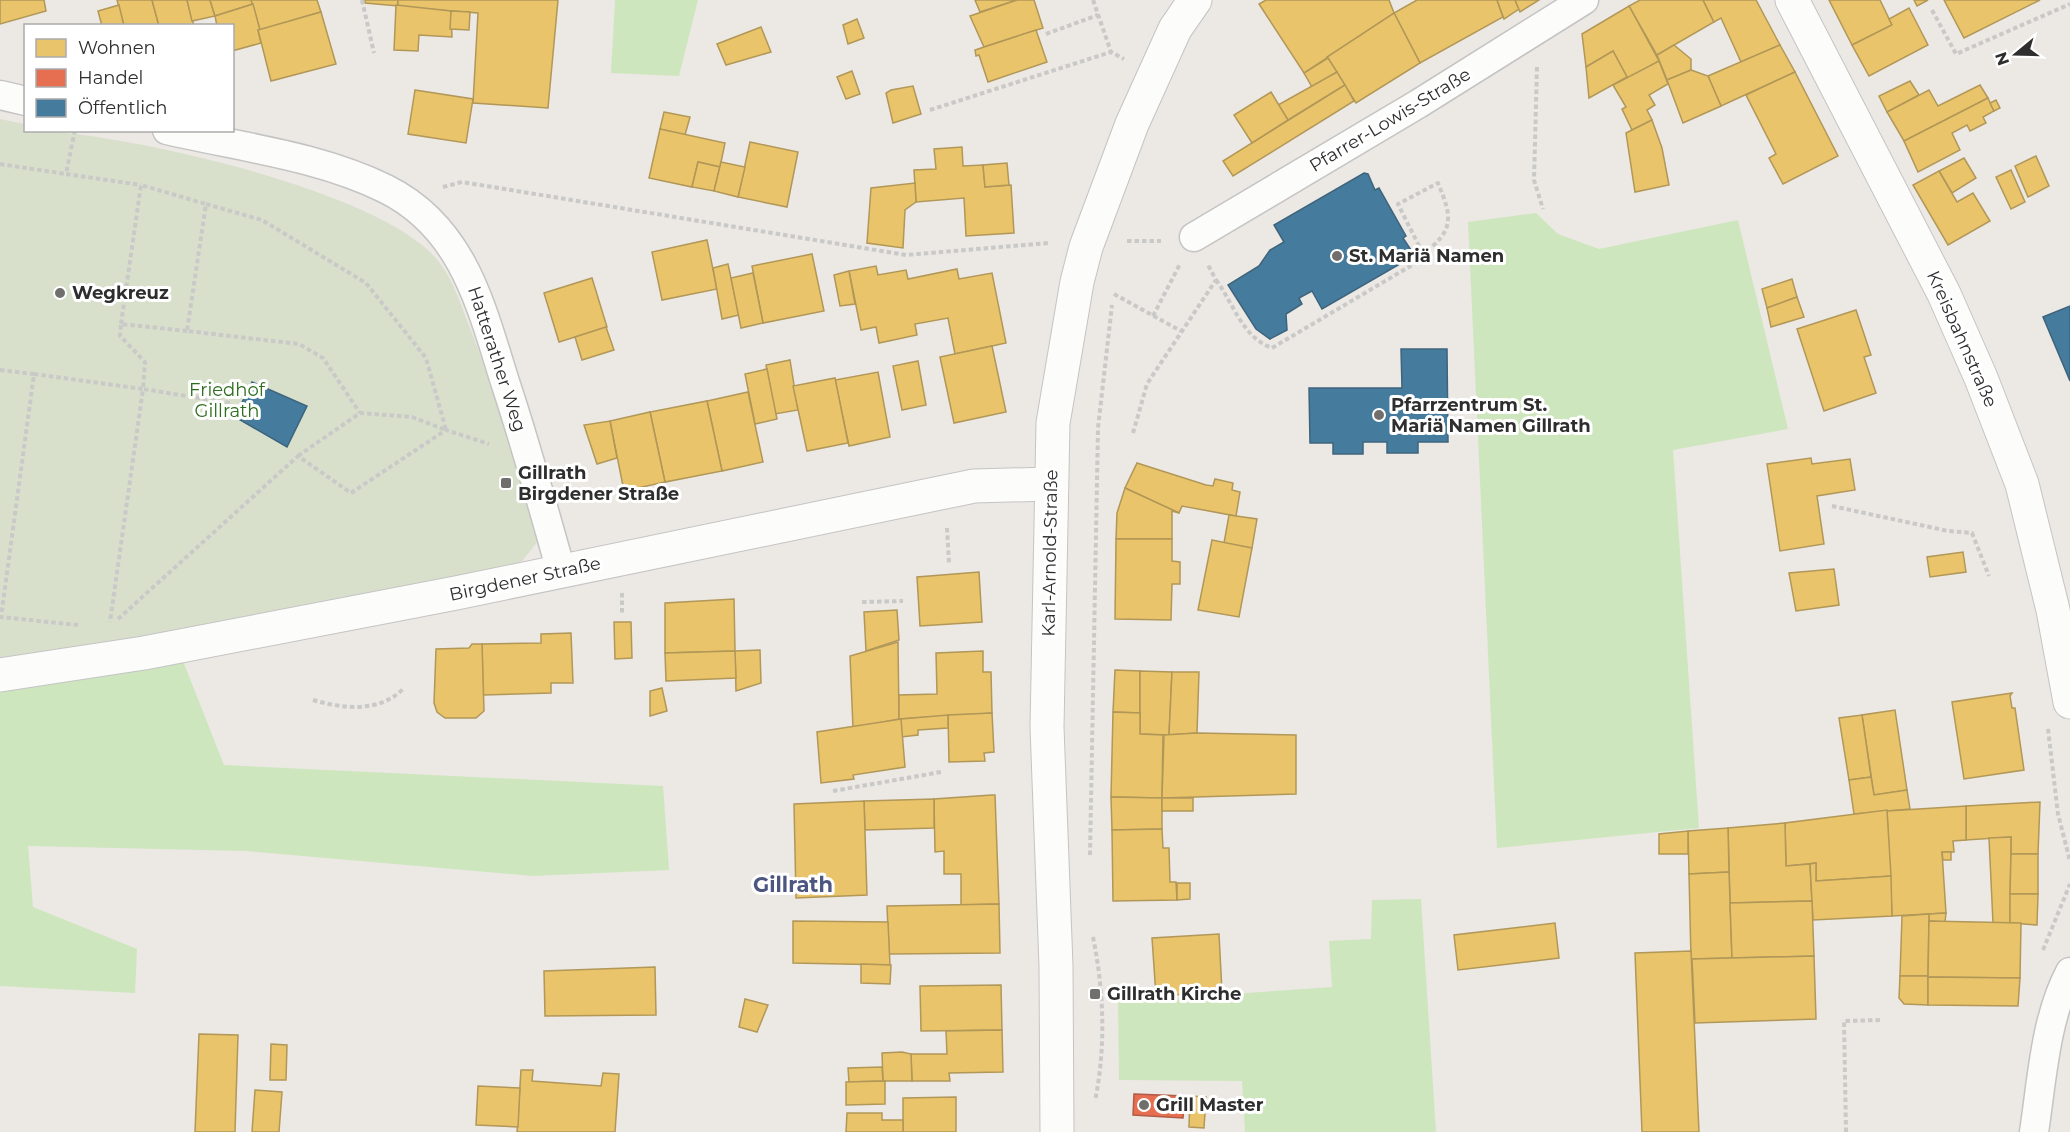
<svg xmlns="http://www.w3.org/2000/svg" width="2070" height="1132" viewBox="0 0 2070 1132" font-family="Montserrat,sans-serif">
<rect width="100%" height="100%" fill="#ece8e4"/>
<g fill="#cee6be">
<path d="M 615,0 L 698,0 L 679,76 L 611,73 Z"/>
<path d="M 1536,213 L 1558,234 L 1599,249 L 1738,220 L 1788,429 L 1673,450 L 1699,828 L 1497,848 L 1468,222 Z"/>
<path d="M 183,661 L 224,765 L 663,786 L 669,870 L 533,876 L 246,851 L 28,846 L 33,907 L 137,949 L 135,993 L 0,986 L 0,686 Z"/>
<path d="M 1421,899 L 1436,1132 L 1245,1132 L 1242,1081 L 1119,1080 L 1118,1002 L 1332,987 L 1329,941 L 1371,939 L 1372,900 Z"/>
</g>
<path fill="#d8e0cc" d="M 0,119 L 25,124 L 26,130 C 116,131 385,190 439,262 C 454,281 461,306 470,328 C 497,398 518,468 539,540 L 522,561 L 495,574 L 0,664 Z"/>
<g fill="#e9c46a" stroke="#b19758" stroke-width="1.5">
<path d="M 0,0 L 44,0 L 46,11 L 0,24 Z"/>
<path d="M 117,0 L 152,0 L 159,26 L 124,26 Z"/>
<path d="M 152,0 L 187,0 L 194,26 L 159,26 Z"/>
<path d="M 187,0 L 210,0 L 215,16 L 192,21 Z"/>
<path d="M 210,0 L 251,0 L 253,4 L 215,16 Z"/>
<path d="M 251,0 L 317,0 L 321,12 L 260,30 Z"/>
<path d="M 365,0 L 398,0 L 398,6 L 365,3 Z"/>
<path d="M 398,0 L 558,0 L 548,108 L 473,103 L 478,13 L 398,7 Z"/>
<path d="M 975,0 L 1017,0 L 980,12 Z"/>
<path d="M 1017,0 L 1034,0 L 1043,28 L 984,47 L 970,16 Z"/>
<path d="M 1266,0 L 1389,0 L 1394,13 L 1304,73 L 1259,4 Z"/>
<path d="M 1417,0 L 1497,0 L 1503,17 L 1420,63 L 1394,13 Z"/>
<path d="M 1497,0 L 1515,0 L 1519,9 L 1504,19 Z"/>
<path d="M 1515,0 L 1539,0 L 1520,12 Z"/>
<path d="M 1640,0 L 1703,0 L 1714,22 L 1657,55 L 1629,6 Z"/>
<path d="M 1703,0 L 1756,0 L 1780,45 L 1741,62 L 1721,18 L 1714,22 Z"/>
<path d="M 1829,0 L 1880,0 L 1892,25 L 1852,45 Z"/>
<path d="M 1914,0 L 1928,0 L 1917,6 Z"/>
<path d="M 1944,0 L 2040,0 L 1964,38 Z"/>
<path d="M 253,4 L 260,30 L 258,30 L 261,43 L 232,51 L 232,26 L 217,26 L 215,16 Z"/>
<path d="M 119,5 L 124,26 L 102,26 L 98,11 Z"/>
<path d="M 396,5 L 451,11 L 452,37 L 419,35 L 418,51 L 394,50 Z"/>
<path d="M 1629,6 L 1659,61 L 1628,79 L 1613,51 L 1586,67 L 1582,34 Z"/>
<path d="M 1909,8 L 1928,45 L 1869,76 L 1852,45 L 1892,25 L 1889,19 Z"/>
<path d="M 451,11 L 470,12 L 469,30 L 450,29 Z"/>
<path d="M 321,12 L 336,64 L 271,81 L 258,30 Z"/>
<path d="M 1394,13 L 1420,63 L 1356,103 L 1327,57 Z"/>
<path d="M 857,19 L 864,38 L 848,44 L 843,25 Z"/>
<path d="M 761,27 L 771,52 L 726,65 L 717,44 Z"/>
<path d="M 1036,30 L 1047,62 L 988,82 L 979,55 L 976,56 L 975,50 Z"/>
<path d="M 1674,45 L 1691,59 L 1691,70 L 1667,80 L 1657,55 Z"/>
<path d="M 1780,45 L 1795,72 L 1721,106 L 1708,76 Z"/>
<path d="M 1613,51 L 1627,77 L 1589,98 L 1586,67 Z"/>
<path d="M 1328,58 L 1337,72 L 1312,87 L 1304,73 Z"/>
<path d="M 1659,61 L 1668,84 L 1649,95 L 1655,105 L 1647,110 L 1652,120 L 1632,130 L 1622,109 L 1626,107 L 1613,85 Z"/>
<path d="M 1691,70 L 1708,76 L 1721,106 L 1683,123 L 1667,80 Z"/>
<path d="M 852,71 L 860,94 L 846,99 L 837,77 Z"/>
<path d="M 1337,72 L 1345,85 L 1288,120 L 1278,105 Z"/>
<path d="M 1795,72 L 1838,156 L 1783,184 L 1769,158 L 1776,154 L 1746,95 Z"/>
<path d="M 1910,81 L 1919,95 L 1887,112 L 1879,96 Z"/>
<path d="M 1345,85 L 1354,101 L 1233,176 L 1223,161 Z"/>
<path d="M 1980,85 L 1988,98 L 1904,141 L 1887,112 L 1929,90 L 1938,106 Z"/>
<path d="M 913,86 L 921,114 L 893,123 L 886,93 L 891,90 Z"/>
<path d="M 415,90 L 473,99 L 466,143 L 408,134 Z"/>
<path d="M 1271,92 L 1288,120 L 1252,143 L 1234,115 Z"/>
<path d="M 1988,98 L 1994,111 L 1983,117 L 1986,123 L 1970,131 L 1967,125 L 1952,133 L 1960,150 L 1918,172 L 1904,141 Z"/>
<path d="M 1996,100 L 2000,108 L 1994,111 L 1990,103 Z"/>
<path d="M 664,112 L 690,117 L 685,135 L 660,129 Z"/>
<path d="M 1652,120 L 1662,148 L 1669,185 L 1635,192 L 1626,133 Z"/>
<path d="M 660,129 L 725,143 L 720,167 L 698,162 L 692,187 L 649,178 Z"/>
<path d="M 750,142 L 798,152 L 787,207 L 738,197 Z"/>
<path d="M 962,147 L 963,166 L 983,165 L 985,187 L 1011,185 L 1014,233 L 966,236 L 964,198 L 916,202 L 914,170 L 936,169 L 934,149 Z"/>
<path d="M 2036,156 L 2049,186 L 2028,197 L 2015,166 Z"/>
<path d="M 1964,158 L 1976,178 L 1952,193 L 1939,171 Z"/>
<path d="M 698,162 L 720,167 L 714,191 L 692,187 Z"/>
<path d="M 721,162 L 745,167 L 738,197 L 714,191 Z"/>
<path d="M 1007,163 L 1009,185 L 985,187 L 983,165 Z"/>
<path d="M 2011,170 L 2025,202 L 2011,209 L 1996,177 Z"/>
<path d="M 1939,171 L 1957,202 L 1973,193 L 1990,221 L 1948,245 L 1913,185 Z"/>
<path d="M 915,183 L 916,202 L 905,210 L 903,248 L 867,243 L 871,188 Z"/>
<path d="M 707,240 L 717,289 L 662,300 L 652,252 Z"/>
<path d="M 812,254 L 824,311 L 763,323 L 752,266 Z"/>
<path d="M 728,264 L 739,315 L 722,319 L 713,268 Z"/>
<path d="M 876,266 L 878,275 L 906,270 L 908,279 L 957,269 L 959,279 L 992,273 L 1006,343 L 955,354 L 948,318 L 915,324 L 917,335 L 879,343 L 876,327 L 861,330 L 849,271 Z"/>
<path d="M 849,271 L 855,304 L 840,306 L 834,275 Z"/>
<path d="M 753,273 L 763,323 L 741,328 L 731,278 Z"/>
<path d="M 592,278 L 607,327 L 559,342 L 544,293 Z"/>
<path d="M 1792,279 L 1797,297 L 1767,308 L 1762,289 Z"/>
<path d="M 1797,297 L 1804,317 L 1771,327 L 1767,308 Z"/>
<path d="M 1856,310 L 1871,355 L 1864,357 L 1876,393 L 1824,411 L 1797,329 Z"/>
<path d="M 606,327 L 614,350 L 582,360 L 575,337 Z"/>
<path d="M 992,346 L 1006,412 L 954,423 L 940,357 Z"/>
<path d="M 790,360 L 798,410 L 775,414 L 766,365 Z"/>
<path d="M 918,361 L 926,405 L 902,410 L 893,366 Z"/>
<path d="M 767,369 L 777,419 L 755,424 L 745,374 Z"/>
<path d="M 878,372 L 890,437 L 849,446 L 835,380 Z"/>
<path d="M 835,378 L 848,443 L 807,451 L 793,386 Z"/>
<path d="M 748,392 L 763,462 L 722,471 L 707,401 Z"/>
<path d="M 707,401 L 722,471 L 665,482 L 650,412 Z"/>
<path d="M 650,412 L 665,482 L 624,491 L 610,421 Z"/>
<path d="M 610,421 L 617,458 L 597,464 L 584,425 Z"/>
<path d="M 1811,458 L 1812,464 L 1850,459 L 1855,490 L 1817,496 L 1824,544 L 1780,551 L 1767,464 Z"/>
<path d="M 1137,463 L 1206,485 L 1213,486 L 1215,479 L 1233,483 L 1232,490 L 1240,492 L 1236,516 L 1182,506 L 1179,513 L 1125,488 Z"/>
<path d="M 1125,488 L 1179,513 L 1172,511 L 1172,539 L 1116,539 L 1117,513 Z"/>
<path d="M 1229,515 L 1257,519 L 1252,548 L 1224,543 Z"/>
<path d="M 1116,539 L 1172,539 L 1172,561 L 1180,562 L 1180,584 L 1172,584 L 1171,620 L 1115,619 Z"/>
<path d="M 1212,540 L 1252,548 L 1239,617 L 1198,610 Z"/>
<path d="M 1963,552 L 1966,572 L 1930,577 L 1927,557 Z"/>
<path d="M 1834,569 L 1839,605 L 1796,611 L 1789,573 Z"/>
<path d="M 979,572 L 982,622 L 920,626 L 917,577 Z"/>
<path d="M 734,599 L 735,651 L 665,653 L 665,603 Z"/>
<path d="M 897,610 L 899,640 L 866,651 L 864,612 Z"/>
<path d="M 614,622 L 631,622 L 632,658 L 615,659 Z"/>
<path d="M 571,633 L 573,683 L 551,683 L 551,693 L 483,695 L 482,644 L 541,643 L 541,634 Z"/>
<path d="M 898,642 L 899,719 L 853,728 L 850,656 Z"/>
<path d="M 472,644 L 482,644 L 484,711 L 476,718 L 445,718 L 437,712 L 434,703 L 436,649 L 469,648 Z"/>
<path d="M 760,650 L 761,683 L 736,691 L 735,651 Z"/>
<path d="M 735,651 L 736,678 L 666,681 L 665,653 Z"/>
<path d="M 983,651 L 983,672 L 991,672 L 992,713 L 899,719 L 899,695 L 937,694 L 936,653 Z"/>
<path d="M 1115,670 L 1140,671 L 1140,713 L 1113,712 Z"/>
<path d="M 1140,671 L 1172,672 L 1169,735 L 1140,734 Z"/>
<path d="M 1172,672 L 1199,672 L 1197,733 L 1169,735 Z"/>
<path d="M 662,688 L 667,711 L 650,716 L 650,691 Z"/>
<path d="M 2012,693 L 2010,696 L 2012,708 L 2015,708 L 2024,770 L 1964,779 L 1952,702 Z"/>
<path d="M 1895,710 L 1907,790 L 1874,795 L 1862,715 Z"/>
<path d="M 1113,712 L 1140,713 L 1140,734 L 1163,735 L 1162,798 L 1111,797 Z"/>
<path d="M 992,713 L 994,752 L 984,753 L 985,761 L 949,762 L 948,715 Z"/>
<path d="M 948,715 L 948,728 L 918,730 L 918,735 L 901,737 L 901,719 Z"/>
<path d="M 1862,715 L 1871,777 L 1849,780 L 1839,718 Z"/>
<path d="M 901,719 L 905,767 L 853,775 L 854,779 L 821,783 L 817,732 Z"/>
<path d="M 1197,733 L 1296,735 L 1296,794 L 1162,798 L 1164,735 Z"/>
<path d="M 1871,777 L 1874,795 L 1907,790 L 1910,809 L 1854,814 L 1849,780 Z"/>
<path d="M 992,795 L 995,795 L 999,904 L 961,905 L 961,874 L 944,874 L 944,851 L 935,852 L 934,799 Z"/>
<path d="M 1111,797 L 1162,798 L 1162,829 L 1112,830 Z"/>
<rect x="1162" y="798" width="31" height="13"/>
<path d="M 934,799 L 934,828 L 865,830 L 864,801 Z"/>
<path d="M 864,801 L 867,895 L 796,898 L 794,804 Z"/>
<path d="M 2040,802 L 2038,854 L 2011,854 L 2011,837 L 1966,840 L 1966,806 Z"/>
<path d="M 1966,806 L 1966,840 L 1953,841 L 1954,852 L 1942,852 L 1946,913 L 1892,916 L 1887,811 Z"/>
<path d="M 1887,810 L 1891,876 L 1816,881 L 1816,863 L 1786,866 L 1785,823 Z"/>
<path d="M 1785,823 L 1786,866 L 1810,864 L 1812,901 L 1730,903 L 1728,828 Z"/>
<path d="M 1728,828 L 1729,872 L 1689,874 L 1688,831 Z"/>
<path d="M 1162,829 L 1163,848 L 1169,848 L 1170,882 L 1176,882 L 1177,900 L 1113,901 L 1112,830 Z"/>
<path d="M 1688,831 L 1688,854 L 1659,854 L 1659,834 Z"/>
<path d="M 2011,837 L 2010,923 L 1993,923 L 1989,838 Z"/>
<path d="M 1942,852 L 1951,852 L 1951,860 L 1943,860 Z"/>
<path d="M 2011,854 L 2038,854 L 2038,894 L 2010,894 Z"/>
<path d="M 1816,863 L 1816,881 L 1891,876 L 1892,916 L 1813,920 L 1810,864 Z"/>
<path d="M 1729,872 L 1732,958 L 1691,959 L 1689,874 Z"/>
<path d="M 1177,883 L 1190,883 L 1190,899 L 1177,900 Z"/>
<path d="M 2010,894 L 2038,894 L 2037,925 L 2010,923 Z"/>
<path d="M 1812,901 L 1814,956 L 1732,958 L 1730,903 Z"/>
<path d="M 999,904 L 1000,953 L 889,954 L 887,906 Z"/>
<path d="M 1946,913 L 1945,922 L 1929,921 L 1929,914 Z"/>
<path d="M 1929,914 L 1928,976 L 1900,976 L 1902,916 Z"/>
<path d="M 793,921 L 888,922 L 890,965 L 793,963 Z"/>
<path d="M 1929,921 L 2021,923 L 2020,978 L 1928,977 Z"/>
<path d="M 1555,923 L 1559,958 L 1458,970 L 1454,935 Z"/>
<path d="M 1219,934 L 1222,992 L 1156,996 L 1152,938 Z"/>
<path d="M 1691,951 L 1699,1132 L 1642,1132 L 1635,953 Z"/>
<path d="M 1814,956 L 1816,1019 L 1695,1023 L 1692,959 Z"/>
<path d="M 861,964 L 891,965 L 890,984 L 861,983 Z"/>
<path d="M 655,967 L 656,1015 L 545,1016 L 544,971 Z"/>
<path d="M 1900,976 L 1928,976 L 1928,1005 L 1904,1004 L 1899,998 Z"/>
<path d="M 1928,977 L 2020,978 L 2018,1006 L 1928,1005 Z"/>
<path d="M 1001,985 L 1002,1030 L 921,1031 L 920,986 Z"/>
<path d="M 745,999 L 768,1005 L 757,1032 L 739,1027 Z"/>
<path d="M 1002,1030 L 1003,1072 L 949,1073 L 950,1081 L 912,1081 L 911,1054 L 947,1054 L 946,1031 Z"/>
<path d="M 199,1034 L 238,1035 L 235,1132 L 195,1132 Z"/>
<path d="M 271,1044 L 287,1045 L 286,1080 L 270,1080 Z"/>
<path d="M 902,1052 L 911,1054 L 912,1081 L 883,1081 L 882,1053 Z"/>
<path d="M 882,1067 L 883,1081 L 849,1082 L 848,1068 Z"/>
<path d="M 521,1070 L 533,1070 L 532,1081 L 601,1086 L 603,1073 L 619,1074 L 615,1132 L 517,1132 Z"/>
<path d="M 885,1081 L 885,1104 L 846,1105 L 846,1082 Z"/>
<path d="M 478,1086 L 520,1088 L 518,1127 L 476,1125 Z"/>
<path d="M 255,1090 L 282,1092 L 279,1132 L 252,1132 Z"/>
<path d="M 1190,1096 L 1206,1097 L 1204,1128 L 1189,1127 Z"/>
<path d="M 956,1097 L 956,1132 L 903,1132 L 903,1098 Z"/>
<path d="M 847,1113 L 882,1113 L 882,1120 L 903,1120 L 903,1132 L 846,1132 Z"/>
</g>
<path fill="#e76f51" stroke="#b05c46" stroke-width="1.5" d="M 1134,1094 L 1185,1096 L 1183,1118 L 1133,1115 Z"/>
<g fill="#457b9d" stroke="#3e647c" stroke-width="1.5">
<path d="M 1364,173 L 1368,174 L 1375,190 L 1379,188 L 1406,236 L 1403,238 L 1413,253 L 1412,257 L 1322,309 L 1312,291 L 1299,298 L 1302,304 L 1286,314 L 1287,330 L 1270,339 L 1256,329 L 1228,285 L 1259,266 L 1270,250 L 1284,242 L 1274,225 Z"/>
<path d="M 2070,306 L 2070,381 L 2043,317 Z"/>
<path d="M 1401,349 L 1447,349 L 1448,442 L 1418,442 L 1418,453 L 1387,453 L 1387,442 L 1363,442 L 1363,454 L 1333,454 L 1333,443 L 1310,443 L 1309,388 L 1402,388 Z"/>
<path d="M 252,382 L 307,406 L 287,447 L 235,417 Z"/>
</g>
<g fill="none" stroke-linecap="round" stroke-linejoin="round">
<g stroke="#c5c4c5" stroke-width="31">
<g id="minor">
<path d="M 0,95 L 26,101"/>
<path d="M 167,130 C 240,147 319,156 386,189 C 466,229 482,311 507,388 C 527,449 544,510 561,571"/>
<path d="M 1194,237 L 1418,104 L 1584,0"/>
<path d="M 2034,1132 C 2042,1080 2045,1019 2070,972"/>
</g>
</g>
<g stroke="#c5c4c5" stroke-width="35">
<g id="tertiary">
<path d="M 1792,0 L 1944,294 L 1981,378 L 2022,484 L 2053,610 L 2070,702"/>
<path d="M 0,675 L 144,653 L 456,593 L 974,486 L 1050,484"/>
</g>
</g>
<g stroke="#c5c4c5" stroke-width="35">
<path id="secondary" d="M 1057,1132 L 1056,966 L 1047,727 L 1053,423 L 1077,282 L 1086,247 L 1132,124 L 1175,29 L 1195,0"/>
</g>
<g stroke="#c9c9c8" stroke-width="4" stroke-dasharray="4.5 3" stroke-linecap="butt">
<path d="M 362,0 L 374,53"/>
<path d="M 1093,0 L 1111,52 L 1124,59"/>
<path d="M 1932,10 L 1956,54 L 2070,4"/>
<path d="M 1046,34 L 1098,15"/>
<path d="M 1537,67 L 1534,180 L 1543,209"/>
<path d="M 930,110 L 1111,52"/>
<path d="M 75,130 L 66,174 L 141,185"/>
<path d="M 0,164 L 66,174"/>
<path d="M 443,187 L 462,182 L 906,255 L 1049,243"/>
<path d="M 1127,241 L 1161,241"/>
<path d="M 1216,280 C 1234,304 1242,337 1272,348 L 1419,261 L 1423,254 L 1398,204 L 1438,183 C 1452,217 1455,230 1423,254"/>
<path d="M 1114,294 L 1181,331"/>
<path d="M 1153,316 L 1180,264"/>
<path d="M 121,324 L 141,185 L 206,204"/>
<path d="M 187,331 L 121,324 L 120,336 L 145,362 L 143,389 L 230,403"/>
<path d="M 0,370 L 34,374 L 1,617 L 78,625"/>
<path d="M 34,374 L 143,389 L 110,622"/>
<path d="M 1133,433 L 1147,384 L 1216,280 L 1208,265"/>
<path d="M 298,456 L 360,413 L 412,417 L 446,430 L 426,358 L 366,283 L 262,220 L 206,204 L 187,331 L 299,344 L 323,358 L 360,413"/>
<path d="M 1832,506 L 1948,531 L 1972,533 L 1989,576"/>
<path d="M 947,528 L 949,563"/>
<path d="M 622,593 L 622,614"/>
<path d="M 862,602 L 903,601"/>
<path d="M 118,619 L 298,456 L 351,493 L 446,430 L 489,444"/>
<path d="M 313,700 C 344,709 380,713 404,688"/>
<path d="M 2048,729 L 2058,814 L 2070,861"/>
<path d="M 833,791 L 941,772"/>
<path d="M 1090,855 L 1098,428 L 1112,305"/>
<path d="M 1093,937 C 1104,991 1106,1047 1095,1101"/>
<path d="M 2043,950 L 2070,884"/>
<path d="M 1846,1132 L 1844,1021 L 1882,1020"/>
</g>
<use href="#minor" stroke="#fcfcfb" stroke-width="28"/>
<use href="#tertiary" stroke="#fcfcfb" stroke-width="33"/>
<use href="#secondary" stroke="#fcfcfb" stroke-width="33"/>
</g>
<g fill="#706f6e" stroke="#fff" stroke-width="2">
<circle cx="1337" cy="256" r="6"/>
<circle cx="60" cy="293" r="6"/>
<circle cx="1379" cy="415" r="6"/>
<rect x="500" y="477" width="12" height="12" rx="3"/>
<rect x="1089" y="988" width="12" height="12" rx="3"/>
<circle cx="1144" cy="1105" r="6"/>
</g>
<g text-anchor="middle" dominant-baseline="central" stroke-width="6" stroke-linejoin="round" paint-order="stroke">
<g font-size="18" fill="#2e2e2e" stroke="#fff">
<text transform="translate(1390 120) rotate(-31)">Pfarrer-Lowis-Straße</text>
<text transform="translate(1962 339) rotate(66)">Kreisbahnstraße</text>
<text transform="translate(497 359) rotate(72)">Hatterather Weg</text>
<text transform="translate(1050 553) rotate(-89)">Karl-Arnold-Straße</text>
<text transform="translate(525 579) rotate(-12)">Birgdener Straße</text>
</g>
<g font-size="18" font-weight="bold" fill="#2e2e2e" stroke="#fff" text-anchor="start">
<text x="1349" y="256">St. Mariä Namen</text>
<text x="72" y="293">Wegkreuz</text>
<text x="1391" y="405">Pfarrzentrum St.<tspan x="1391" dy="21">Mariä Namen Gillrath</tspan></text>
<text x="518" y="473">Gillrath<tspan x="518" dy="21">Birgdener Straße</tspan></text>
<text x="1107" y="994">Gillrath Kirche</text>
<text x="1156" y="1105">Grill Master</text>
</g>
<g font-size="18" fill="#2c6e1b" stroke="#fff">
<text x="227" y="390">Friedhof<tspan x="227" dy="21">Gillrath</tspan></text>
</g>
<g font-size="21" font-weight="bold" fill="#4d5680" stroke="#fff">
<text x="793" y="884">Gillrath</text>
</g>
</g>
<rect x="24" y="24" width="210" height="108" fill="#ffffff" stroke="#ababab" stroke-width="1.5"/>
<rect x="36" y="39" width="30" height="18" fill="#e9c46a" stroke="#ababab" stroke-width="1.5"/>
<text x="78" y="54" font-size="18" fill="#2e2e2e">Wohnen</text>
<rect x="36" y="69" width="30" height="18" fill="#e76f51" stroke="#ababab" stroke-width="1.5"/>
<text x="78" y="84" font-size="18" fill="#2e2e2e">Handel</text>
<rect x="36" y="99" width="30" height="18" fill="#457b9d" stroke="#ababab" stroke-width="1.5"/>
<text x="78" y="114" font-size="18" fill="#2e2e2e">Öffentlich</text>
<g transform="translate(2016 54) rotate(251)" stroke="#ffffff" stroke-width="4.5" paint-order="stroke">
<path d="M0-4.5L10 22L0 15L-10 22Z" fill="#2e2e2e"/>
<text y="-9" font-size="16" font-weight="bold" text-anchor="middle" fill="#2e2e2e">N</text>
</g>
</svg>
